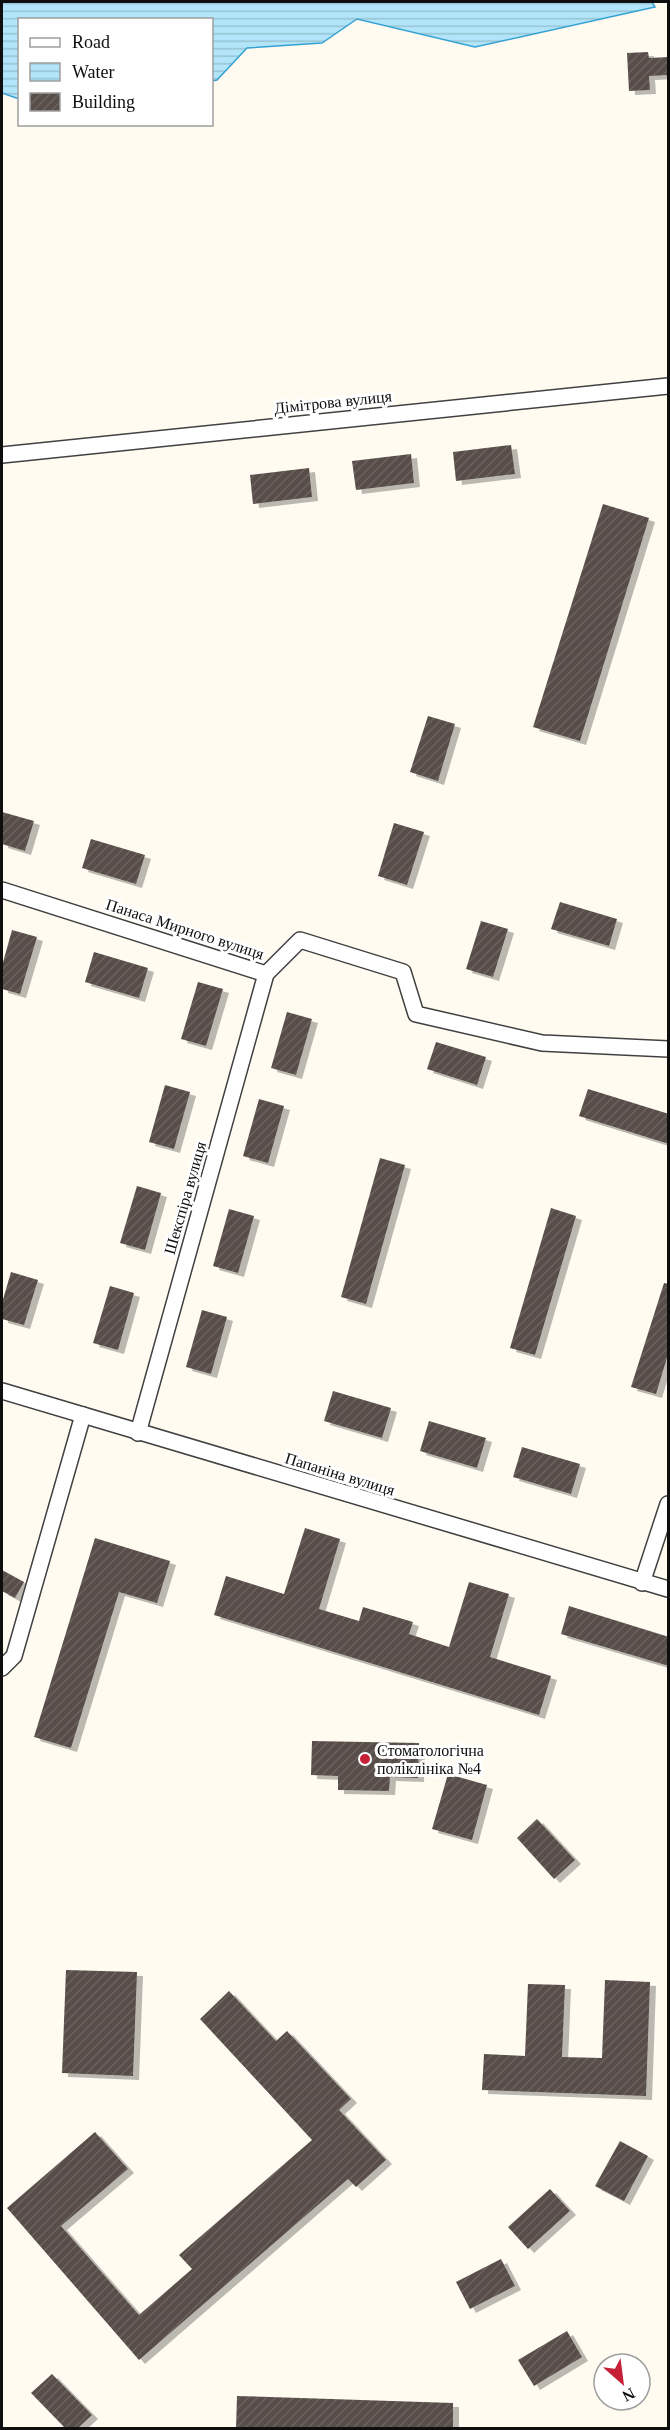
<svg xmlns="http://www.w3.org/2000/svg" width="670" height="2430" viewBox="0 0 670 2430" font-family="'Times New Roman',serif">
<defs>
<pattern id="water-rules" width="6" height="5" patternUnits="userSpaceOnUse" patternTransform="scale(1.5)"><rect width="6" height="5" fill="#b2e5f9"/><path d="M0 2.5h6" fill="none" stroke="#98c3d4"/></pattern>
<pattern id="building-hatch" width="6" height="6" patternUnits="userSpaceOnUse" patternTransform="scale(1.5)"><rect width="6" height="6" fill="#584e4a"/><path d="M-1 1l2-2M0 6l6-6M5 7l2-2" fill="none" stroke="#6b6360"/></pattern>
<filter id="shadow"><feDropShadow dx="6" dy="4" stdDeviation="0" flood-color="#0004"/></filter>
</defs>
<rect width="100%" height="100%" fill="#fffbf0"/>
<path fill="url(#water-rules)" stroke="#36a2d3" stroke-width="1.5" d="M 2,2 L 652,2 L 655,7 L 475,47 L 357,19 L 322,43 L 247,48 L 217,80 L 212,81 L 212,20 L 20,20 L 19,99 L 2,93 Z"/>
<g fill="url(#building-hatch)" filter="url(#shadow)">
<path d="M 648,52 L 649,58 L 669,57 L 669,75 L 649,76 L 650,90 L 629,91 L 627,53 Z"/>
<path d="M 511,445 L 515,474 L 456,481 L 453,452 Z"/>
<path d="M 411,454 L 414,483 L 356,490 L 352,461 Z"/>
<path d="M 309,468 L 312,497 L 253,504 L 250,475 Z"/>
<path d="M 603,504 L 649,518 L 580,741 L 533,727 Z"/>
<path d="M 428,716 L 455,724 L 438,781 L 410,772 Z"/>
<path d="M 2,812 L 34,821 L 25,851 L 2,844 Z"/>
<path d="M 394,823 L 424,832 L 407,885 L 378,876 Z"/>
<path d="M 91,839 L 145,855 L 136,884 L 82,868 Z"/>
<path d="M 560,902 L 617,919 L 609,946 L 551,929 Z"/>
<path d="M 481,921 L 508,929 L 493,977 L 466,969 Z"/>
<path d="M 12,930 L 37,937 L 20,994 L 2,989 L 2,966 Z"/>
<path d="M 94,952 L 148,968 L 139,998 L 85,982 Z"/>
<path d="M 198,982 L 223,989 L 206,1046 L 181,1039 Z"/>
<path d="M 287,1012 L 312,1019 L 296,1075 L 271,1068 Z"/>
<path d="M 436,1042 L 486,1057 L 477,1085 L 427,1069 Z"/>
<path d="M 165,1085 L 190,1092 L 174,1149 L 149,1142 Z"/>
<path d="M 588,1089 L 669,1114 L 669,1144 L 579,1116 Z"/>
<path d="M 259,1099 L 284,1106 L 268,1163 L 243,1156 Z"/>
<path d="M 380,1158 L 405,1165 L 366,1304 L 341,1297 Z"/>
<path d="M 137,1186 L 161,1193 L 145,1250 L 120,1243 Z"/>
<path d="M 551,1208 L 576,1216 L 535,1355 L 510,1348 Z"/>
<path d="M 229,1209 L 254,1216 L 238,1273 L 213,1266 Z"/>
<path d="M 11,1272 L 38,1280 L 24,1325 L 2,1319 L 2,1303 Z"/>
<path d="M 664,1283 L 669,1284 L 669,1351 L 656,1394 L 631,1387 Z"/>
<path d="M 110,1286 L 134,1293 L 118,1350 L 93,1343 Z"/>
<path d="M 202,1310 L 227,1317 L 211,1374 L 186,1367 Z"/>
<path d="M 333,1391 L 391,1408 L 382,1438 L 324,1421 Z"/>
<path d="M 429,1421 L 486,1438 L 477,1468 L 420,1451 Z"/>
<path d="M 522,1447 L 580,1464 L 571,1494 L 513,1477 Z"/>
<path d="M 305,1528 L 340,1539 L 319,1609 L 359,1621 L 363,1607 L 413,1622 L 409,1634 L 449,1647 L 469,1582 L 509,1594 L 490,1657 L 551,1676 L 539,1715 L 214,1615 L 226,1576 L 284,1594 Z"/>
<path d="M 95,1538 L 170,1561 L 157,1603 L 119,1592 L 71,1748 L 34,1737 Z"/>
<path d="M 2,1570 L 24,1582 L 15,1598 L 2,1591 Z"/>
<path d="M 569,1606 L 669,1637 L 669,1666 L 561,1634 Z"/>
<path d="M 312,1741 L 419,1743 L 418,1778 L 390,1777 L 389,1791 L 338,1790 L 338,1776 L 311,1775 Z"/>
<path d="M 448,1774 L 487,1785 L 472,1840 L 432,1829 Z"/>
<path d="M 537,1819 L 575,1860 L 554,1879 L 517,1838 Z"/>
<path d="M 66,1970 L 137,1972 L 133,2076 L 62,2073 Z"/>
<path d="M 605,1980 L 650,1982 L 646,2096 L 482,2090 L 484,2054 L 525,2056 L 528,1984 L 565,1985 L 562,2057 L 602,2058 Z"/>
<path d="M 229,1991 L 276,2041 L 287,2031 L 351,2099 L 339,2110 L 386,2160 L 356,2187 L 348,2179 L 139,2360 L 7,2208 L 95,2132 L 128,2169 L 61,2226 L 139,2315 L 192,2269 L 179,2255 L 312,2140 L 200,2019 Z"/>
<path d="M 620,2141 L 648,2156 L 624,2201 L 595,2186 Z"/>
<path d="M 550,2189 L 570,2211 L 528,2249 L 508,2227 Z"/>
<path d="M 501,2259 L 515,2286 L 470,2309 L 456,2282 Z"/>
<path d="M 567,2331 L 582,2357 L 534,2386 L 518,2360 Z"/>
<path d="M 52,2374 L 92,2415 L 78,2428 L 65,2428 L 31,2393 Z"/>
<path d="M 237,2396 L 453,2403 L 453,2428 L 236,2428 Z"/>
</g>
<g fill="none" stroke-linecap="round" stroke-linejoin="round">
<g stroke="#414141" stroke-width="18">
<g id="minor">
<path d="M 2,455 L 668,386"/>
<path d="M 2,890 L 266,974"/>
<path d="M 2,1391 L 668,1589"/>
<path d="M 138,1433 L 266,974 L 300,940 L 403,972 L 416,1014 L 542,1043 L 668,1049"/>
<path d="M 642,1583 L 668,1504"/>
<path d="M 2,1668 L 14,1656 L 83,1415"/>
</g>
</g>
<use href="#minor" stroke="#fff" stroke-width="15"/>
</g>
<circle fill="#c52036" stroke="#fff" stroke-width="2" cx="365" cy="1759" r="6"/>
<g text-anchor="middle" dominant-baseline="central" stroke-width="6" stroke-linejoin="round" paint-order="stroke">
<g font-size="16" fill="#0e0e0e" stroke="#fff">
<text transform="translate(333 402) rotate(-6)">Дімітрова вулиця</text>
<text transform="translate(185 929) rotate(18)">Панаса Мирного вулиця</text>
<text transform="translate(185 1198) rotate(-74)">Шекспіра вулиця</text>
<text transform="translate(340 1474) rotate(17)">Папаніна вулиця</text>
</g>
<g font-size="16" fill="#0e0e0e" stroke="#fff" text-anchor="start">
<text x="377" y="1750">Стоматологічна<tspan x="377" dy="18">поліклініка №4</tspan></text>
</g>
</g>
<rect width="670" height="2430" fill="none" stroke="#0e0e0e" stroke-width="6"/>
<rect x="18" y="18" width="195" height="108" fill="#ffffff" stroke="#9f9f9f" stroke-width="1.5"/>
<rect x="30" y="38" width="30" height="9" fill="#ffffff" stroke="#9f9f9f" stroke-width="1.5"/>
<text x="72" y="48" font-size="18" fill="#0e0e0e">Road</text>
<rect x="30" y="63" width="30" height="18" fill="url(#water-rules)" stroke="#9f9f9f" stroke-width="1.5"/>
<text x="72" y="78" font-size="18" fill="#0e0e0e">Water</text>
<rect x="30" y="93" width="30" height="18" fill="url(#building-hatch)" stroke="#9f9f9f" stroke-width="1.5"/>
<text x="72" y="108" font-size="18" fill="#0e0e0e">Building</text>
<g transform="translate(622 2382) rotate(152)"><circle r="28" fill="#ffffff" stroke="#9f9f9f" stroke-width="1.5"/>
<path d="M0-4.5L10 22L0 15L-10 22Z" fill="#c52036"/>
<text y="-9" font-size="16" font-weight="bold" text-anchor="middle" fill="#0e0e0e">N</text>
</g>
</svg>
